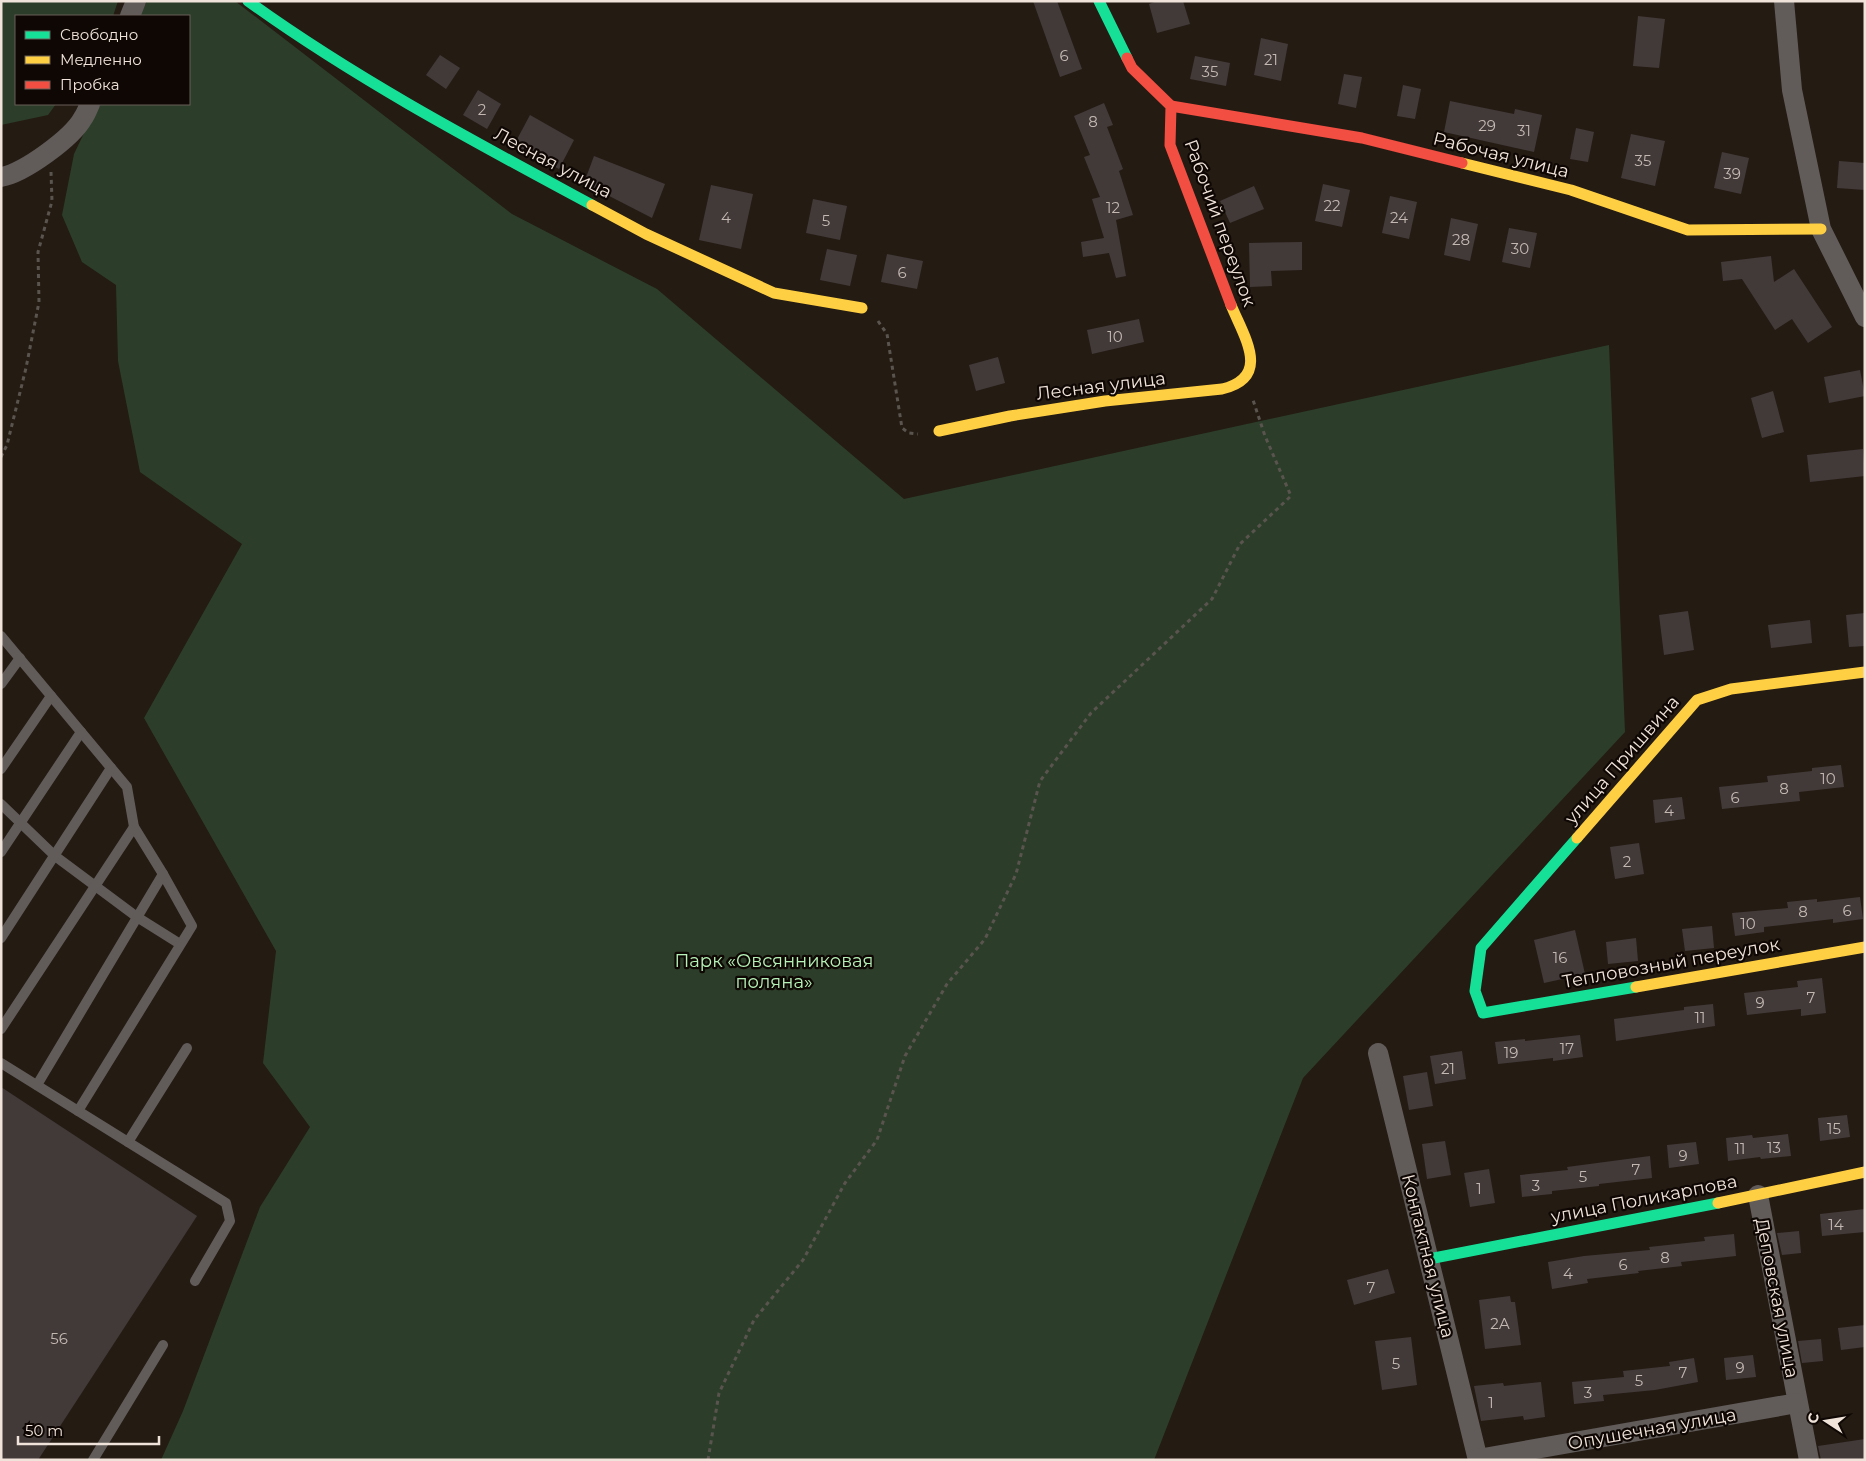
<svg xmlns="http://www.w3.org/2000/svg" width="1866" height="1461" viewBox="0 0 1866 1461" font-family="Montserrat,sans-serif">
<rect width="100%" height="100%" fill="#241b13"/>
<g fill="#2c3e2a">
<path d="M 1,1 L 118,1 L 113,16 L 16,16 L 16,104 L 56,104 L 48,115 L 1,125 Z"/>
<path d="M 147,1 L 235,1 L 512,214 L 657,289 L 904,499 L 1609,345 L 1625,732 L 1303,1078 L 1154,1460 L 161,1460 L 183,1411 L 260,1207 L 310,1127 L 263,1063 L 276,951 L 144,718 L 242,544 L 140,472 L 118,361 L 116,285 L 82,262 L 62,215 L 74,154 L 98,104 L 189,104 L 189,16 L 140,16 Z"/>
</g>
<g fill="#423a39">
<path d="M 1033,1 L 1057,1 L 1082,69 L 1060,77 Z"/>
<path d="M 1157,1 L 1183,1 L 1190,24 L 1157,33 L 1149,4 Z"/>
<path d="M 1638,16 L 1665,19 L 1659,68 L 1633,66 Z"/>
<path d="M 1261,38 L 1288,44 L 1281,81 L 1254,75 Z"/>
<path d="M 440,55 L 460,68 L 446,89 L 426,75 Z"/>
<path d="M 1195,56 L 1230,63 L 1226,86 L 1190,79 Z"/>
<path d="M 1344,74 L 1362,77 L 1356,108 L 1338,104 Z"/>
<path d="M 1403,85 L 1421,89 L 1415,119 L 1397,116 Z"/>
<path d="M 478,90 L 501,104 L 487,129 L 463,115 Z"/>
<path d="M 1450,101 L 1514,114 L 1515,109 L 1542,115 L 1534,152 L 1444,132 Z"/>
<path d="M 1104,103 L 1113,125 L 1107,127 L 1123,169 L 1119,171 L 1133,215 L 1116,220 L 1126,276 L 1116,278 L 1109,253 L 1083,257 L 1081,242 L 1104,238 L 1092,199 L 1100,197 L 1084,157 L 1090,155 L 1074,116 Z"/>
<path d="M 530,115 L 574,140 L 559,169 L 514,145 Z"/>
<path d="M 1576,128 L 1594,132 L 1588,162 L 1570,159 Z"/>
<path d="M 1631,134 L 1665,141 L 1655,186 L 1621,178 Z"/>
<path d="M 1722,152 L 1749,158 L 1741,194 L 1714,188 Z"/>
<path d="M 594,156 L 665,184 L 652,218 L 584,183 Z"/>
<path d="M 1839,161 L 1865,163 L 1865,190 L 1837,188 Z"/>
<path d="M 1323,184 L 1350,190 L 1342,227 L 1315,221 Z"/>
<path d="M 711,185 L 753,194 L 741,249 L 699,240 Z"/>
<path d="M 1254,186 L 1264,209 L 1230,223 L 1220,201 Z"/>
<path d="M 1390,196 L 1417,202 L 1409,239 L 1382,233 Z"/>
<path d="M 813,199 L 847,206 L 840,240 L 806,233 Z"/>
<path d="M 1451,218 L 1478,224 L 1470,261 L 1444,255 Z"/>
<path d="M 1509,228 L 1537,233 L 1530,268 L 1502,262 Z"/>
<path d="M 1302,242 L 1302,270 L 1271,271 L 1272,286 L 1250,287 L 1249,243 Z"/>
<path d="M 827,249 L 857,255 L 850,286 L 820,280 Z"/>
<path d="M 887,254 L 923,261 L 917,289 L 881,282 Z"/>
<path d="M 1771,256 L 1774,282 L 1794,269 L 1832,327 L 1808,343 L 1792,319 L 1775,330 L 1742,279 L 1723,281 L 1721,262 Z"/>
<path d="M 1139,319 L 1144,342 L 1092,354 L 1087,330 Z"/>
<path d="M 998,357 L 1005,383 L 976,391 L 969,365 Z"/>
<path d="M 1860,370 L 1865,396 L 1829,403 L 1824,377 Z"/>
<path d="M 1773,391 L 1784,432 L 1762,438 L 1751,398 Z"/>
<path d="M 1863,449 L 1865,476 L 1810,482 L 1807,455 Z"/>
<path d="M 1688,611 L 1694,650 L 1664,655 L 1659,615 Z"/>
<path d="M 1865,613 L 1865,646 L 1849,647 L 1846,615 Z"/>
<path d="M 1810,620 L 1812,643 L 1771,648 L 1768,625 Z"/>
<path d="M 1841,765 L 1844,787 L 1799,792 L 1800,801 L 1722,809 L 1719,787 L 1768,782 L 1767,776 L 1812,771 L 1812,768 Z"/>
<path d="M 1682,797 L 1685,819 L 1655,823 L 1653,800 Z"/>
<path d="M 1639,843 L 1644,874 L 1615,879 L 1610,847 Z"/>
<path d="M 1860,897 L 1863,919 L 1833,923 L 1833,919 L 1764,927 L 1764,932 L 1735,936 L 1732,913 L 1788,908 L 1787,902 L 1817,899 L 1817,902 Z"/>
<path d="M 1712,926 L 1714,948 L 1685,951 L 1682,929 Z"/>
<path d="M 1575,930 L 1585,974 L 1544,983 L 1534,940 Z"/>
<path d="M 1636,938 L 1638,961 L 1608,964 L 1606,942 Z"/>
<path d="M 1822,978 L 1826,1013 L 1801,1016 L 1801,1009 L 1747,1015 L 1744,993 L 1798,987 L 1797,981 Z"/>
<path d="M 1713,1004 L 1715,1026 L 1616,1041 L 1614,1019 L 1684,1010 L 1684,1007 Z"/>
<path d="M 1580,1035 L 1583,1057 L 1553,1061 L 1553,1058 L 1498,1064 L 1495,1042 L 1525,1039 L 1525,1041 Z"/>
<path d="M 1462,1051 L 1466,1079 L 1435,1084 L 1430,1056 Z"/>
<path d="M 1427,1072 L 1433,1106 L 1409,1110 L 1403,1076 Z"/>
<path d="M 1,1087 L 197,1216 L 38,1460 L 1,1460 Z"/>
<path d="M 1847,1115 L 1850,1137 L 1820,1141 L 1818,1118 Z"/>
<path d="M 1788,1134 L 1791,1156 L 1761,1159 L 1760,1157 L 1728,1161 L 1726,1138 L 1752,1135 L 1753,1138 Z"/>
<path d="M 1445,1141 L 1451,1175 L 1427,1179 L 1422,1144 Z"/>
<path d="M 1696,1142 L 1699,1164 L 1669,1168 L 1667,1145 Z"/>
<path d="M 1650,1156 L 1652,1178 L 1599,1184 L 1599,1186 L 1552,1191 L 1552,1194 L 1522,1197 L 1520,1175 L 1568,1170 L 1567,1167 Z"/>
<path d="M 1489,1169 L 1495,1203 L 1470,1207 L 1464,1173 Z"/>
<path d="M 1865,1209 L 1865,1232 L 1822,1236 L 1820,1214 Z"/>
<path d="M 1799,1231 L 1801,1253 L 1782,1255 L 1777,1233 Z"/>
<path d="M 1734,1234 L 1736,1256 L 1681,1262 L 1682,1266 L 1638,1271 L 1639,1273 L 1587,1279 L 1588,1283 L 1552,1289 L 1548,1262 L 1584,1256 L 1650,1250 L 1649,1247 L 1705,1241 L 1704,1237 Z"/>
<path d="M 1388,1269 L 1395,1293 L 1354,1305 L 1347,1280 Z"/>
<path d="M 1510,1296 L 1511,1302 L 1515,1302 L 1521,1345 L 1485,1349 L 1479,1300 Z"/>
<path d="M 1865,1325 L 1865,1347 L 1841,1350 L 1838,1328 Z"/>
<path d="M 1411,1337 L 1417,1385 L 1382,1390 L 1375,1341 Z"/>
<path d="M 1821,1339 L 1823,1361 L 1802,1363 L 1798,1341 Z"/>
<path d="M 1753,1355 L 1756,1377 L 1726,1380 L 1724,1358 Z"/>
<path d="M 1694,1358 L 1698,1382 L 1655,1390 L 1603,1395 L 1604,1401 L 1574,1404 L 1572,1382 L 1624,1377 L 1623,1371 L 1670,1366 L 1669,1362 Z"/>
<path d="M 1541,1382 L 1545,1417 L 1524,1420 L 1523,1416 L 1481,1421 L 1474,1386 L 1503,1383 L 1504,1386 Z"/>
<path d="M 1865,1439 L 1865,1460 L 1821,1460 L 1818,1446 Z"/>
</g>
<g fill="none" stroke-linecap="round" stroke-linejoin="round">
<g stroke="#5a544f" stroke-width="3" stroke-dasharray="4 4" stroke-linecap="butt">
<path d="M 878,321 L 887,334 L 902,428 L 909,433 L 918,434"/>
<path d="M 1,457 L 7,445 L 26,368 L 39,302 L 38,252 L 52,201 L 51,172"/>
<path d="M 708,1460 L 719,1393 L 754,1320 L 803,1260 L 845,1183 L 877,1140 L 905,1056 L 947,984 L 985,939 L 1016,874 L 1040,781 L 1091,713 L 1212,599 L 1240,544 L 1291,496 L 1265,436 L 1253,400"/>
</g>
<g stroke="#615c5a" stroke-width="10">
<path d="M 1,636 L 127,787 L 134,827 L 163,874 L 192,926 L 78,1111"/>
<path d="M 1,684 L 20,658"/>
<path d="M 1,769 L 51,696"/>
<path d="M 1,804 L 55,856 L 137,917 L 180,944"/>
<path d="M 1,852 L 81,732"/>
<path d="M 1,938 L 111,768"/>
<path d="M 1,1029 L 134,827"/>
<path d="M 1,1063 L 226,1203 L 230,1221 L 195,1281"/>
<path d="M 37,1085 L 163,874"/>
<path d="M 128,1142 L 187,1048"/>
<path d="M 93,1460 L 163,1345"/>
</g>
<g stroke="#615c5a" stroke-width="20">
<path d="M 1784,1 L 1792,90 L 1821,229 L 1865,317"/>
<path d="M 130,16 L 136,1"/>
<path d="M 1,177 C 24,173 72,138 83,118 C 86,114 88,108 90,104"/>
<path d="M 1378,1053 L 1478,1460"/>
<path d="M 1758,1195 L 1809,1460"/>
<path d="M 1478,1459 L 1797,1403"/>
</g>
<g stroke="#16e098" stroke-width="11">
<path d="M 248,1 C 356,79 475,142 592,205"/>
<path d="M 1099,1 L 1127,58"/>
<path d="M 1577,838 L 1481,948 L 1475,991 L 1483,1013 L 1636,987"/>
<path d="M 1429,1259 L 1718,1203"/>
</g>
<g stroke="#ffcf43" stroke-width="11">
<path d="M 1462,163 L 1571,190 L 1688,230 L 1821,229"/>
<path d="M 592,205 L 646,234 L 774,293 L 862,308"/>
<path d="M 939,431 L 1010,416 L 1105,401 L 1222,389 C 1272,377 1244,337 1231,305"/>
<path d="M 1577,838 L 1697,700 L 1731,689 L 1865,672"/>
<path d="M 1636,987 L 1865,947"/>
<path d="M 1718,1203 L 1865,1172"/>
</g>
<g stroke="#f24e42" stroke-width="11">
<path d="M 1127,58 L 1132,68 L 1171,106 L 1170,145 L 1231,305"/>
<path d="M 1171,106 L 1362,138 L 1462,163"/>
</g>
</g>
<g text-anchor="middle" dominant-baseline="central" stroke-width="4.5" stroke-linejoin="round" paint-order="stroke">
<g font-size="15" fill="#c4b9b2">
<text x="1064" y="55">6</text>
<text x="1271" y="59">21</text>
<text x="1210" y="71">35</text>
<text x="482" y="109">2</text>
<text x="1093" y="121">8</text>
<text x="1487" y="125">29</text>
<text x="1524" y="130">31</text>
<text x="1643" y="160">35</text>
<text x="1732" y="173">39</text>
<text x="1332" y="205">22</text>
<text x="1113" y="207">12</text>
<text x="726" y="217">4</text>
<text x="1399" y="217">24</text>
<text x="826" y="220">5</text>
<text x="1461" y="239">28</text>
<text x="1520" y="248">30</text>
<text x="902" y="272">6</text>
<text x="1115" y="336">10</text>
<text x="1828" y="778">10</text>
<text x="1784" y="788">8</text>
<text x="1735" y="797">6</text>
<text x="1669" y="810">4</text>
<text x="1627" y="861">2</text>
<text x="1847" y="910">6</text>
<text x="1803" y="911">8</text>
<text x="1748" y="923">10</text>
<text x="1560" y="957">16</text>
<text x="1811" y="997">7</text>
<text x="1760" y="1002">9</text>
<text x="1700" y="1017">11</text>
<text x="1567" y="1048">17</text>
<text x="1511" y="1052">19</text>
<text x="1448" y="1068">21</text>
<text x="1834" y="1128">15</text>
<text x="1774" y="1147">13</text>
<text x="1740" y="1148">11</text>
<text x="1683" y="1155">9</text>
<text x="1636" y="1169">7</text>
<text x="1583" y="1176">5</text>
<text x="1536" y="1185">3</text>
<text x="1479" y="1188">1</text>
<text x="1836" y="1224">14</text>
<text x="1665" y="1257">8</text>
<text x="1623" y="1264">6</text>
<text x="1568" y="1273">4</text>
<text x="1371" y="1287">7</text>
<text x="1500" y="1323">2А</text>
<text x="59" y="1338">56</text>
<text x="1396" y="1363">5</text>
<text x="1740" y="1367">9</text>
<text x="1683" y="1372">7</text>
<text x="1639" y="1380">5</text>
<text x="1588" y="1392">3</text>
<text x="1491" y="1402">1</text>
</g>
<g font-size="18" fill="#f0e3da" stroke="#0e0703">
<text transform="translate(1501 155) rotate(14)">Рабочая улица</text>
<text transform="translate(553 163) rotate(28)">Лесная улица</text>
<text transform="translate(1220 223) rotate(70)">Рабочий переулок</text>
<text transform="translate(1101 386) rotate(-7)">Лесная улица</text>
<text transform="translate(1622 760) rotate(-49)">улица Пришвина</text>
<text transform="translate(1671 963) rotate(-10)">Тепловозный переулок</text>
<text transform="translate(1644 1199) rotate(-11)">улица Поликарпова</text>
<text transform="translate(1428 1256) rotate(76)">Контактная улица</text>
<text transform="translate(1777 1298) rotate(79)">Деповская улица</text>
<text transform="translate(1652 1429) rotate(-10)">Опушечная улица</text>
</g>
<g font-size="18" fill="#b5f2b7" stroke="#0e0703">
<text x="774" y="961">Парк «Овсянниковая<tspan x="774" dy="21">поляна»</tspan></text>
</g>
</g>
<rect width="1866" height="1461" fill="none" stroke="#f0e3da" stroke-width="5"/>
<rect x="15" y="15" width="175" height="90" fill="#0e0703" stroke="#685f59"/>
<rect x="25" y="31" width="25" height="8" fill="#16e098" stroke="#685f59"/>
<text x="60" y="40" font-size="15" fill="#f0e3da">Свободно</text>
<rect x="25" y="56" width="25" height="8" fill="#ffcf43" stroke="#685f59"/>
<text x="60" y="65" font-size="15" fill="#f0e3da">Медленно</text>
<rect x="25" y="81" width="25" height="8" fill="#f24e42" stroke="#685f59"/>
<text x="60" y="90" font-size="15" fill="#f0e3da">Пробка</text>
<g transform="translate(1826 1421) rotate(282)" stroke="#0e0703" stroke-width="4" paint-order="stroke">
<path d="M0-4L9 19L0 12L-9 19Z" fill="#f0e3da"/>
<text y="-8" font-size="14" font-weight="bold" text-anchor="middle" fill="#f0e3da">С</text>
</g>
<path d="M18 1436v8h141v-8" fill="none" stroke="#f0e3da" stroke-width="2.5"/>
<text x="25" y="1436" font-size="15" fill="#f0e3da" stroke="#0e0703" stroke-width="4" paint-order="stroke">50 m</text>
</svg>
